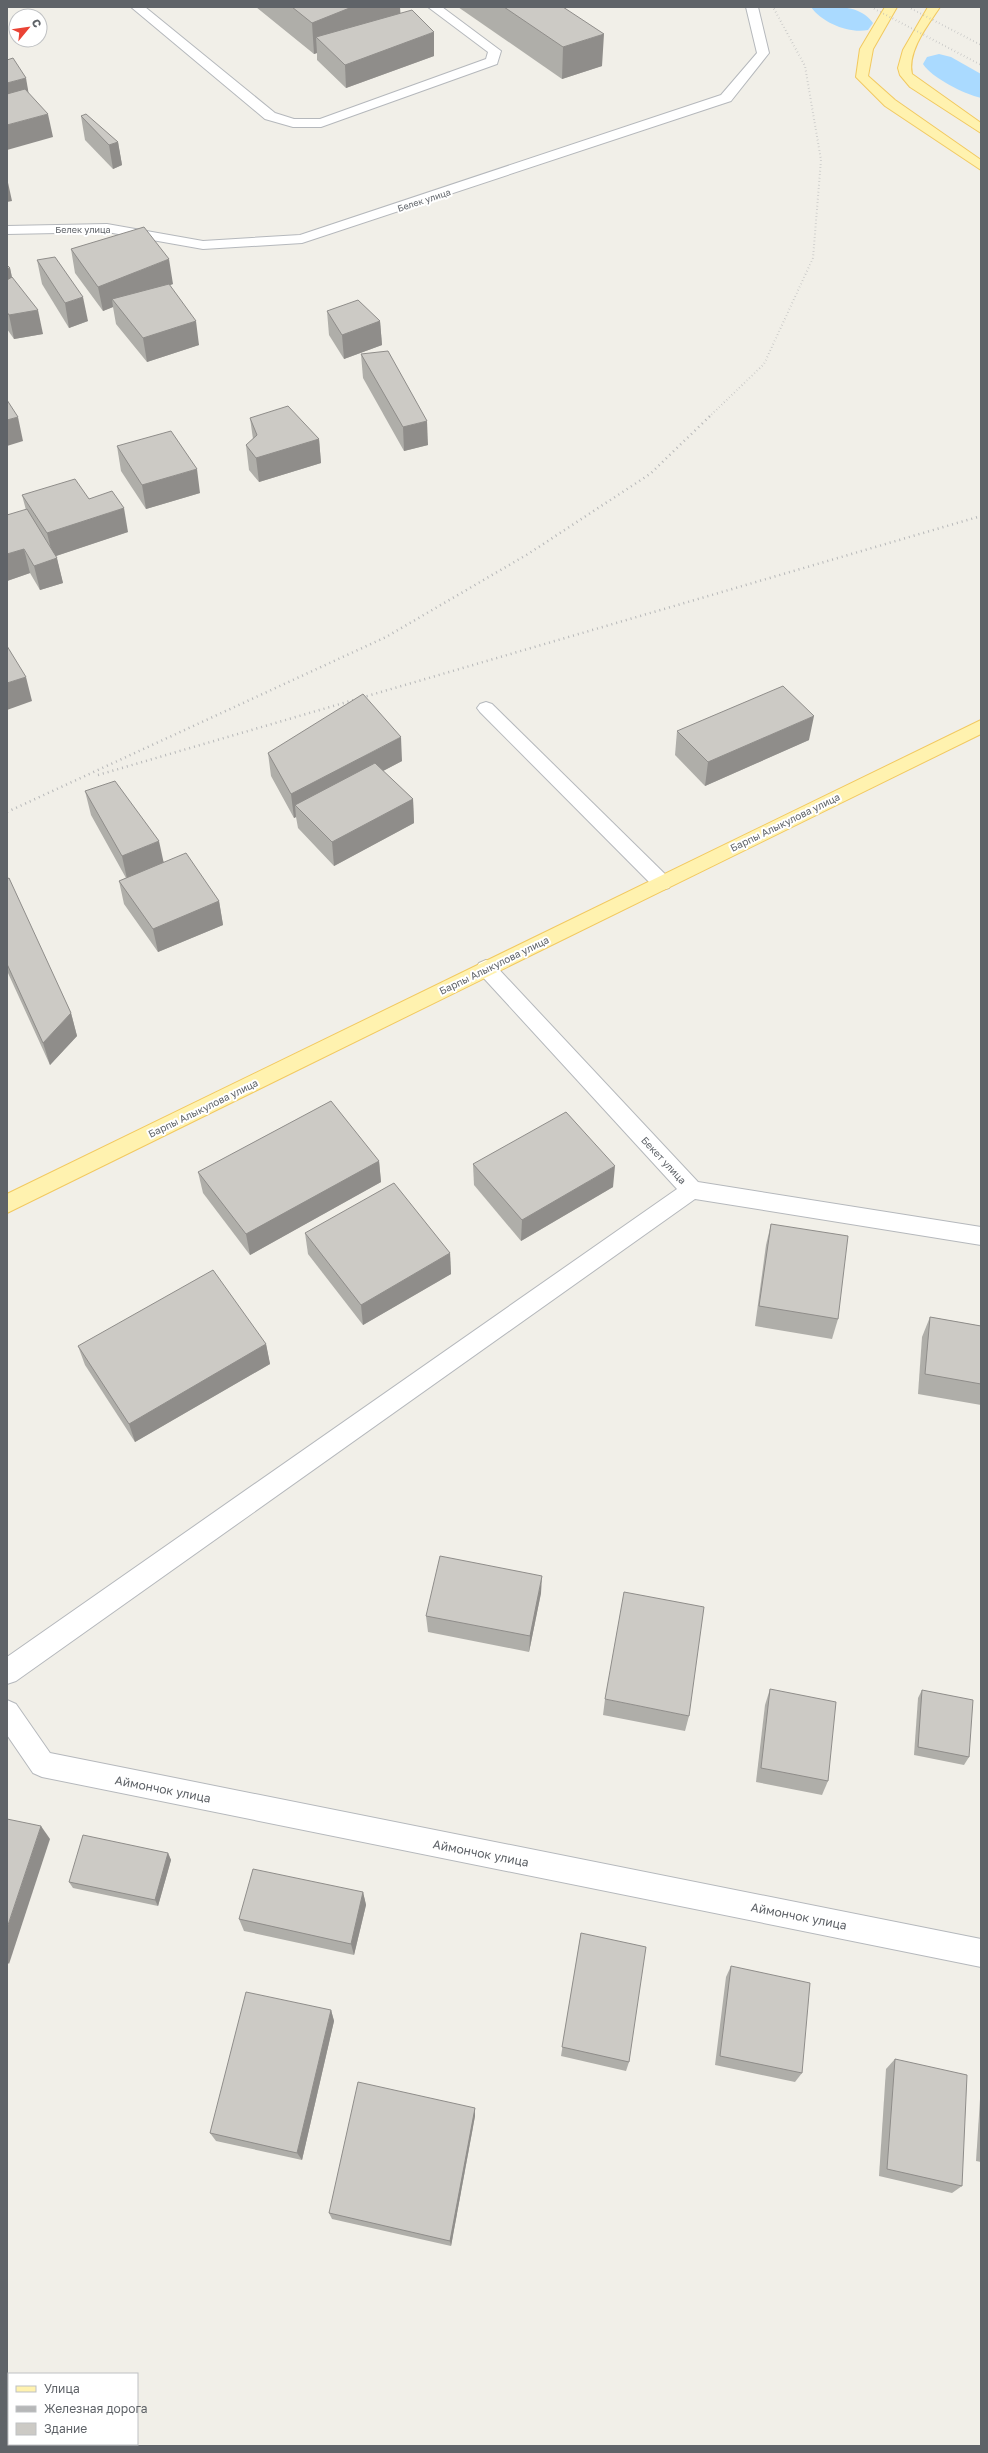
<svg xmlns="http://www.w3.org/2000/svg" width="988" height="2453" viewBox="0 0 988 2453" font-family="'Golos Text',sans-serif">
<rect width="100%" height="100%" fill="#f1efe8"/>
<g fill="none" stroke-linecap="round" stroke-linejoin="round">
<g fill="#aadaff" fill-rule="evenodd">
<path d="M 811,7 C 833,7 859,3 873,23 L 868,30 C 850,34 822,23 811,7 Z"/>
<path d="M 939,54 L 951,57 L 981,74 L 981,98 C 964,94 932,78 923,64 L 927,57 Z"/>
</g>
<g stroke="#b5b8bc" stroke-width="2">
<g id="lane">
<path d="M 131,7 L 145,7 L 275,113 L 294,119 L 320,119 L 486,59 L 488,52 L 428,7 L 442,7 L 501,51 L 497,64 L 321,127 L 293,127 L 265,119 Z"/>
<path d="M 486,702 L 492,704 L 669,878 L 672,883 L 669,888 L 662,890 L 655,888 L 480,712 L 477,708 L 480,704 Z"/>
</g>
</g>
<g stroke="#b5b8bc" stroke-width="2">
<g id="street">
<path d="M 746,7 L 758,7 L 769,53 L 731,101 L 302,243 L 203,249 L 107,232 L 7,234 L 7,226 L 107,224 L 203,241 L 300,235 L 721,95 L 757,53 Z"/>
<path d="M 486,960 L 493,963 L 698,1182 L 981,1227 L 981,1245 L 695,1199 L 16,1681 L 7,1684 L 7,1657 L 677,1189 L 479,973 L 476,968 L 479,963 Z"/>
<path d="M 7,1700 L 16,1704 L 50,1753 L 981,1939 L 981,1967 L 42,1777 L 33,1773 L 7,1735 Z"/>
</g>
</g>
<g stroke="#f2c960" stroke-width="2">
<g id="primary">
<path d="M 885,7 L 897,7 L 873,49 L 868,76 L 895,100 L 981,160 L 981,170 L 885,106 L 856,77 L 860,49 Z"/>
<path d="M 928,7 L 940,7 C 928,25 907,51 912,74 L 981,123 L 981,133 L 910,87 L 900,75 L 898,68 L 903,50 Z"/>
<path d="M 981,720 L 981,734 L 7,1213 L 7,1194 Z"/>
</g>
</g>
<use href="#lane" fill="#fff" fill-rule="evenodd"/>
<use href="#street" fill="#fff" fill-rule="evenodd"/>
<use href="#primary" fill="#fff2af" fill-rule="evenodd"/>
<g stroke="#b6b7b8" stroke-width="2" stroke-dasharray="0.5 3" stroke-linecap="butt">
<path d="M 871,7 L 981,65"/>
<path d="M 908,7 L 981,45"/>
<path d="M 709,417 L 764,364 L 813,258 L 821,160 L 805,66 L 773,7"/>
</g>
<g stroke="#b6b7b8" stroke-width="2.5" stroke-dasharray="1 4" stroke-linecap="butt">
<path d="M 98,775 L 981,516"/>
<path d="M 7,812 L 386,637 L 528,554 L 650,474 L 710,416"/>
</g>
</g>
<g fill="#afaea9">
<path d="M 256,7 L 400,7 L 400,14 L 434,56 L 346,88 L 317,60 L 317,53 L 314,54 Z"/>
<path d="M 458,7 L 563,7 L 602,66 L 562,79 Z"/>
<path d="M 81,116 L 118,142 L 122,165 L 113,169 L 85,140 Z"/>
<path d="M 71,249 L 173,284 L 169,285 L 199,345 L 147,362 L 116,324 L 113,307 L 103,311 L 75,273 Z"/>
<path d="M 37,260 L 88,321 L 69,328 L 42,284 Z"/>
<path d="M 7,265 L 10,268 L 12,277 L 43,334 L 14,339 L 7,329 Z"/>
<path d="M 327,311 L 380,321 L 382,345 L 344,359 L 329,335 Z"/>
<path d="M 361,354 L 428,445 L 404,451 L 363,378 Z"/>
<path d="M 250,418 L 319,439 L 321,463 L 259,482 L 249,470 L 246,445 L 253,439 Z"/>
<path d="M 117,446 L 200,493 L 146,509 L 121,471 Z"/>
<path d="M 22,495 L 89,499 L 128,532 L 56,556 L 63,583 L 40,590 L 30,573 L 7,581 L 26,510 Z"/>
<path d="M 677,731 L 809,740 L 705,786 L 675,755 Z"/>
<path d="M 268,753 L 402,761 L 383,771 L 413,799 L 414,823 L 334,866 L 298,828 L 296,817 L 294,818 L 271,776 Z"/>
<path d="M 85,791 L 164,862 L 219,901 L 223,925 L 158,952 L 124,904 L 119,881 L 126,878 L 91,815 Z"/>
<path d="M 7,879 L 71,1013 L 77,1036 L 50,1065 L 8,973 L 7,974 Z"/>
<path d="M 379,1161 L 381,1182 L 250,1255 L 203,1193 L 198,1172 Z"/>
<path d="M 473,1164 L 613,1187 L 521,1241 L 474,1185 Z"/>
<path d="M 771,1224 L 838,1319 L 832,1339 L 755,1326 L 766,1245 Z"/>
<path d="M 305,1233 L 450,1253 L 451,1274 L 363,1325 L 308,1254 Z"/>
<path d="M 930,1317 L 981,1326 L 981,1405 L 918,1394 L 922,1337 Z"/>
<path d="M 266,1344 L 270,1364 L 135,1442 L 85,1365 L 78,1346 Z"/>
<path d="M 541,1593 L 529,1652 L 428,1632 L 426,1616 Z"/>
<path d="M 770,1689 L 828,1781 L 822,1795 L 756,1782 L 765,1705 Z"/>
<path d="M 922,1690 L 969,1757 L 964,1765 L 914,1755 L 918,1698 Z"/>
<path d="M 605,1699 L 689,1716 L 685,1731 L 603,1715 Z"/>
<path d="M 168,1853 L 171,1860 L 158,1906 L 73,1888 L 69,1882 Z"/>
<path d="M 363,1892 L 366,1905 L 354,1955 L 244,1931 L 239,1919 Z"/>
<path d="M 581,1933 L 629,2062 L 626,2071 L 561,2056 Z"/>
<path d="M 731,1966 L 802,2073 L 795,2082 L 715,2065 L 726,1977 Z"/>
<path d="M 331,2010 L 334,2021 L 302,2160 L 216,2141 L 210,2133 Z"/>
<path d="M 895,2059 L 962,2186 L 952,2193 L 879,2176 L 886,2069 Z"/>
<path d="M 981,2084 L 981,2162 L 976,2161 Z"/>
<path d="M 475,2108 L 475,2116 L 451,2246 L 332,2219 L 329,2213 Z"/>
</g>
<g fill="#8f8d8a">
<path d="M 352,7 L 400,7 L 401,20 L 316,37 L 317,53 L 314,54 L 312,23 Z"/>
<path d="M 434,32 L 434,56 L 346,88 L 345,65 Z"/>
<path d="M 604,34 L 602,66 L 562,79 L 563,47 Z"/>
<path d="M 26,78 L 30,101 L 7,107 L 7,83 Z"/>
<path d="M 48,114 L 53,137 L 7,150 L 7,125 Z"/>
<path d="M 118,142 L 122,165 L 113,169 L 109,145 Z"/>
<path d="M 7,178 L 12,201 L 7,202 Z"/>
<path d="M 169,259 L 173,284 L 117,305 L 112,299 L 113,307 L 103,311 L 98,287 Z"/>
<path d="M 10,268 L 15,293 L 7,294 L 7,269 Z"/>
<path d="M 83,297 L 88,321 L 69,328 L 65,303 Z"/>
<path d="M 38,310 L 43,334 L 14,339 L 9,315 Z"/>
<path d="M 196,321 L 199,345 L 147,362 L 143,338 Z"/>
<path d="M 380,321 L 382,345 L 344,359 L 342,335 Z"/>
<path d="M 18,417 L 23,441 L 7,446 L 7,420 Z"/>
<path d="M 427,421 L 428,445 L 404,451 L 403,427 Z"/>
<path d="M 319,439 L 321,463 L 259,482 L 256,458 Z"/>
<path d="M 197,469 L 200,493 L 146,509 L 142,485 Z"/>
<path d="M 124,508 L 128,532 L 53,557 L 47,533 Z"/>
<path d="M 24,549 L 30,573 L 7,581 L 7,554 Z"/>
<path d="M 57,558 L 63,583 L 40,590 L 34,566 Z"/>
<path d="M 26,677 L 32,701 L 7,710 L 7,683 Z"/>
<path d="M 814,716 L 809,740 L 705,786 L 708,762 Z"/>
<path d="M 401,737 L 402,761 L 303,813 L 295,805 L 296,817 L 294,818 L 291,794 Z"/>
<path d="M 413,799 L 414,823 L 334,866 L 332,842 Z"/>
<path d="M 159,841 L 164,864 L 127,879 L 122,856 Z"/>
<path d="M 219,901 L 223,925 L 158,952 L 153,929 Z"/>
<path d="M 71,1013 L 77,1036 L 50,1065 L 43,1043 Z"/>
<path d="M 379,1161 L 381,1182 L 250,1255 L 246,1234 Z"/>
<path d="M 615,1166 L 613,1187 L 521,1241 L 522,1220 Z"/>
<path d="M 450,1253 L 451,1274 L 363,1325 L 361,1305 Z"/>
<path d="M 266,1344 L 270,1364 L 135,1442 L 129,1424 Z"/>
<path d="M 542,1576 L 541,1593 L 529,1652 L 530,1636 Z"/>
<path d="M 41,1826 L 50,1839 L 9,1964 L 7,1962 L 7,1928 Z"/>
<path d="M 168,1853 L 171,1860 L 158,1906 L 155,1900 Z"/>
<path d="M 363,1892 L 366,1905 L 354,1955 L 351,1944 Z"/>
<path d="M 331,2010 L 334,2021 L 302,2160 L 297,2153 Z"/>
<path d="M 475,2108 L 475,2116 L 451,2246 L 450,2241 Z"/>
</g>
<g fill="#cccac5" stroke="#8f8d8a">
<path d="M 292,7 L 352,7 L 312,23 Z"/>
<path d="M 504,7 L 563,7 L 604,34 L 563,47 Z"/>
<path d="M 412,10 L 434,32 L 345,65 L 316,37 Z"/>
<path d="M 13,58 L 26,78 L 7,83 L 7,60 Z"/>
<path d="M 25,89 L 48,114 L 7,125 L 7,94 Z"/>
<path d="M 86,114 L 118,142 L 109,145 L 81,116 Z"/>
<path d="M 144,227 L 169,259 L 98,287 L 71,249 Z"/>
<path d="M 55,257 L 83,297 L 65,303 L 37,260 Z"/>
<path d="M 7,265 L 10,268 L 7,269 Z"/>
<path d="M 12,277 L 38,310 L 9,315 L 7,312 L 7,280 Z"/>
<path d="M 169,284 L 196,321 L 143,338 L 112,299 Z"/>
<path d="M 358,300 L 380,321 L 342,335 L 327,311 Z"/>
<path d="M 388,351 L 427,421 L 403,427 L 361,354 Z"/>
<path d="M 7,400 L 18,417 L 7,420 Z"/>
<path d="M 288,406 L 319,439 L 256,458 L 246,445 L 257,435 L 250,418 Z"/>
<path d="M 171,431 L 197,469 L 142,485 L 117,446 Z"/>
<path d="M 75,479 L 89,499 L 112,491 L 124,508 L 47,533 L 22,495 Z"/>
<path d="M 27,509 L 57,558 L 34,566 L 24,549 L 7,554 L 7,515 Z"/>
<path d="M 7,646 L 26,677 L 7,683 Z"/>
<path d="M 783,686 L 814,716 L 708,762 L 677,731 Z"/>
<path d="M 363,694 L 401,737 L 291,794 L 268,753 Z"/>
<path d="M 375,763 L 413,799 L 332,842 L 295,805 Z"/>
<path d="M 115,781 L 159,841 L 122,856 L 85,791 Z"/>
<path d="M 186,853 L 219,901 L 153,929 L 119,881 Z"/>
<path d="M 9,878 L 71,1013 L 43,1043 L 7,964 L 7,879 Z"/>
<path d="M 331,1101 L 379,1161 L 246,1234 L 198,1172 Z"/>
<path d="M 566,1112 L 615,1166 L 522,1220 L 473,1164 Z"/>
<path d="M 394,1183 L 450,1253 L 361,1305 L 305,1233 Z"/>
<path d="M 771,1224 L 848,1236 L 838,1319 L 759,1306 Z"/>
<path d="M 213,1270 L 266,1344 L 129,1424 L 78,1346 Z"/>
<path d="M 930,1317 L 981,1326 L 981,1384 L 925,1374 Z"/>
<path d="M 440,1556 L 542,1576 L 530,1636 L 426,1616 Z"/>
<path d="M 624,1592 L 704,1607 L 689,1716 L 605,1699 Z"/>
<path d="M 770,1689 L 836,1702 L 828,1781 L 761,1768 Z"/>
<path d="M 922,1690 L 973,1700 L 969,1757 L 918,1747 Z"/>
<path d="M 7,1819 L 41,1826 L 7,1928 Z"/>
<path d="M 83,1835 L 168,1853 L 155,1900 L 69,1882 Z"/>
<path d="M 253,1869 L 363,1892 L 351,1944 L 239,1919 Z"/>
<path d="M 581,1933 L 646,1947 L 629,2062 L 562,2047 Z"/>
<path d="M 731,1966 L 810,1983 L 802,2073 L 720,2056 Z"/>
<path d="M 246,1992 L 331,2010 L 297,2153 L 210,2133 Z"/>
<path d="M 895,2059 L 967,2075 L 962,2186 L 887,2169 Z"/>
<path d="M 358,2082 L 475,2108 L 450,2241 L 329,2213 Z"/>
</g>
<g text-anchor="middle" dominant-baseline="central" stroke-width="4" stroke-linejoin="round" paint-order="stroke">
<g font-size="9" fill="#5f6368" stroke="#fff">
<text transform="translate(424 200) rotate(-18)">Белек улица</text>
<text x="83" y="229">Белек улица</text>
</g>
<g font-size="10" fill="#5f6368" stroke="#fff">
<text transform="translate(785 822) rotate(-26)">Барпы Алыкулова улица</text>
<text transform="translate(494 965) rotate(-26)">Барпы Алыкулова улица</text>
<text transform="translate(203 1108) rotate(-26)">Барпы Алыкулова улица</text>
<text transform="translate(664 1160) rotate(47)">Бекет улица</text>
</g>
<g font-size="12" fill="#5f6368" stroke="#fff">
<text transform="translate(163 1789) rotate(11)">Аймончок улица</text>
<text transform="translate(481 1853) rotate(11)">Аймончок улица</text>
<text transform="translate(799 1916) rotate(11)">Аймончок улица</text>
</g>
</g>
<rect width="988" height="2453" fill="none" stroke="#5f6368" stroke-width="16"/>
<rect x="8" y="2373" width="130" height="72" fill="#ffffff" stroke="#bfc1c3"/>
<rect x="16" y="2386" width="20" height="6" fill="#fff2af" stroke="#bfc1c3"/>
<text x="44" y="2393" font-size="12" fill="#5f6368">Улица</text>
<rect x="16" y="2406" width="20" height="6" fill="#b6b7b8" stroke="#bfc1c3"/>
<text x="44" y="2413" font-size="12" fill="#5f6368">Железная дорога</text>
<rect x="16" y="2423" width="20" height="12" fill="#cccac5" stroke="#bfc1c3"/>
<text x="44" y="2433" font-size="12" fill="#5f6368">Здание</text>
<g transform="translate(28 28) rotate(61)"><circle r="19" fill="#ffffff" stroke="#bfc1c3"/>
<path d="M0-3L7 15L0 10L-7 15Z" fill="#ea4335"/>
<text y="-6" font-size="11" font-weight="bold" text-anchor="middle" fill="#5f6368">С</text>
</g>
</svg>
